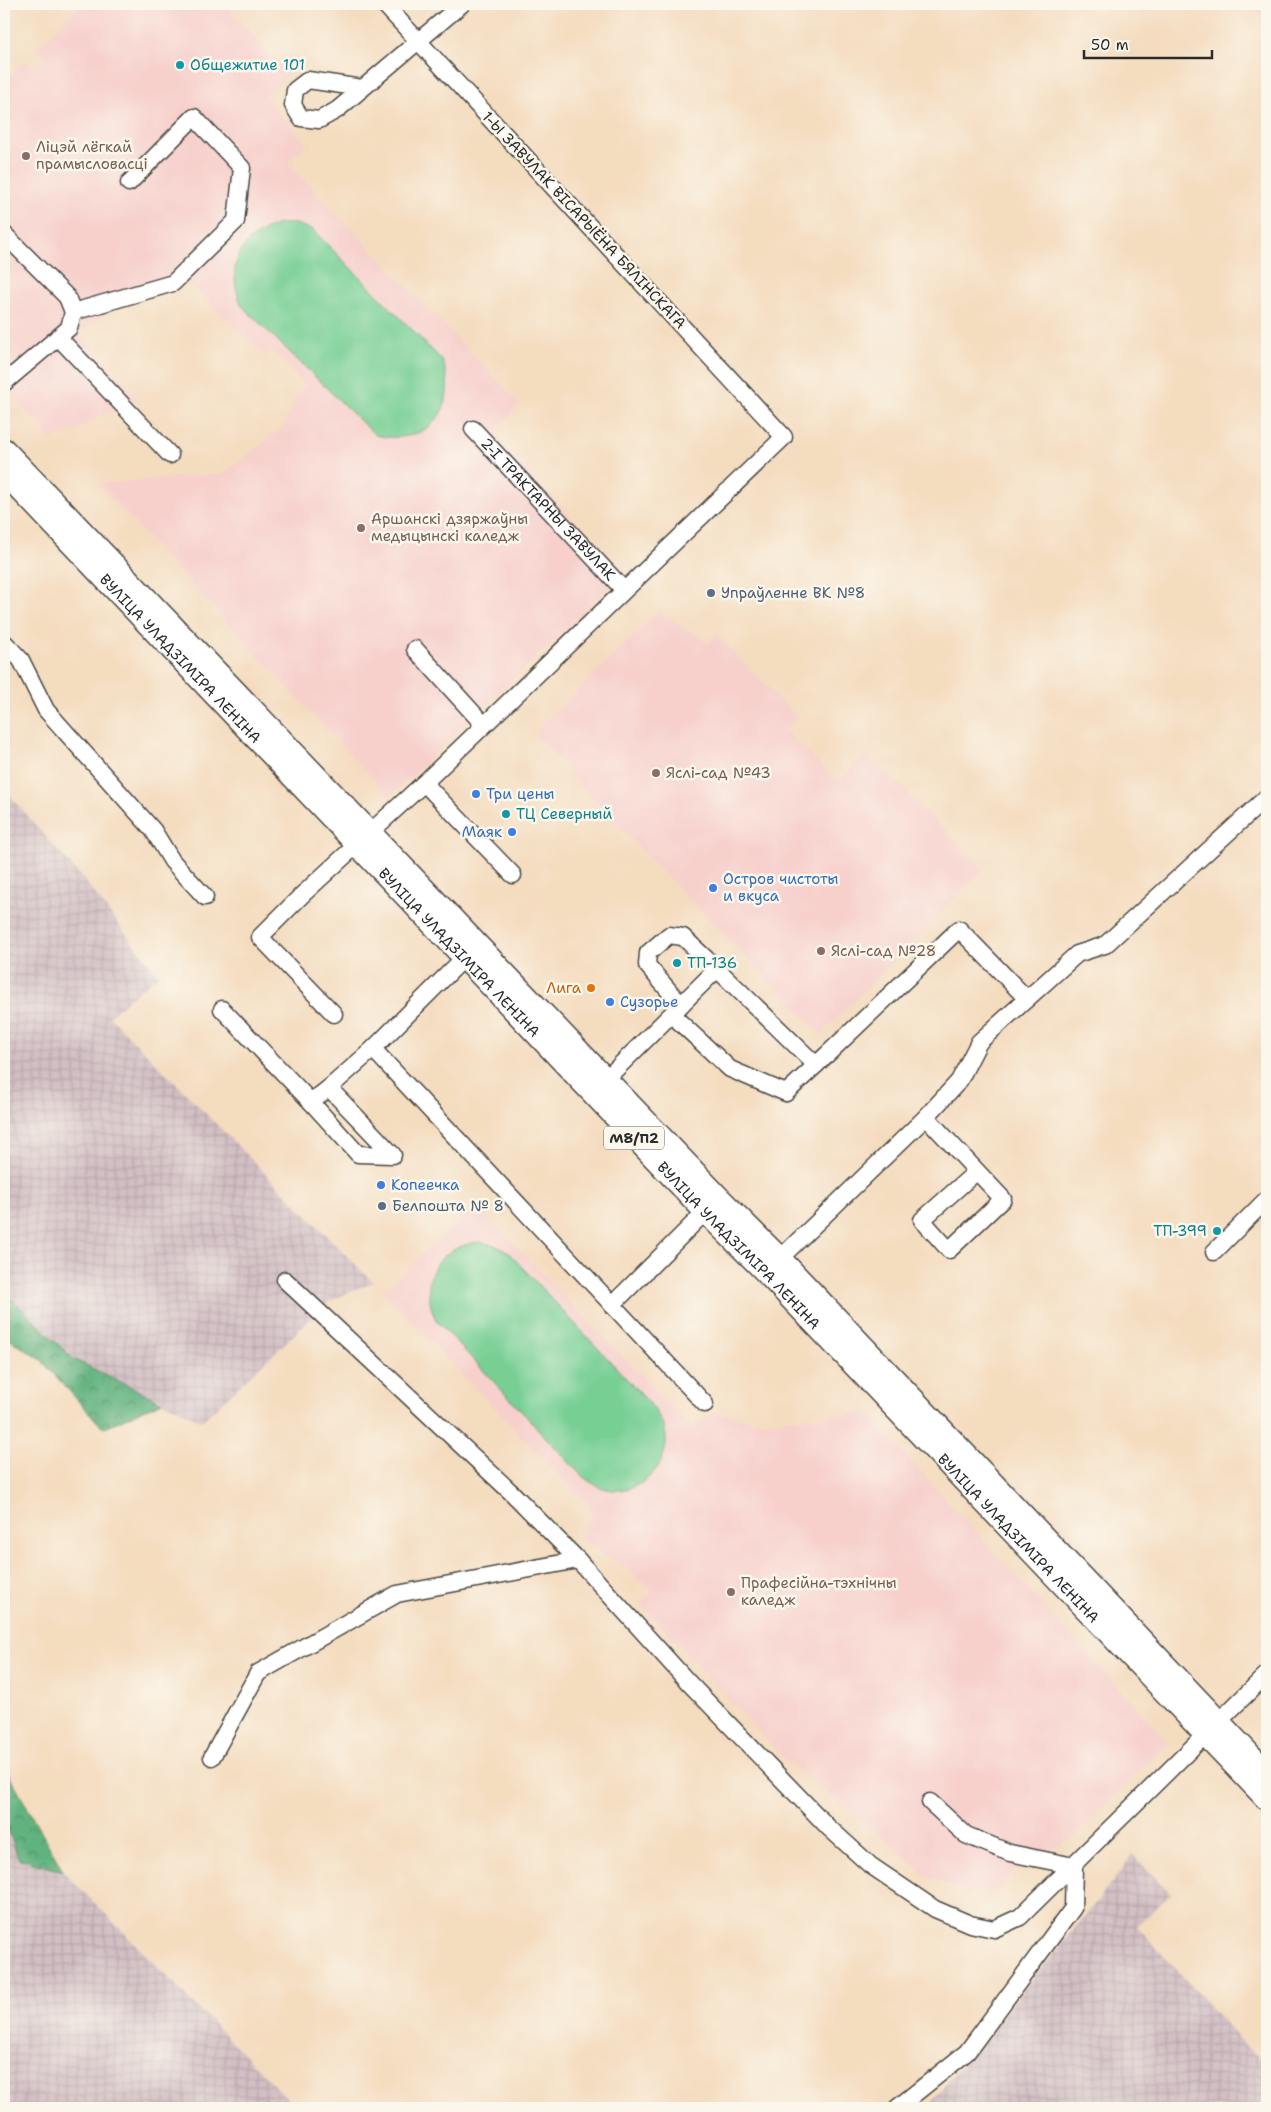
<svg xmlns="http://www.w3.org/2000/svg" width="1271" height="2112" viewBox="0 0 1271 2112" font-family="'Shantell Sans',sans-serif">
<defs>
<pattern id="industrial-grid" width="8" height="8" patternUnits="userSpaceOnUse" patternTransform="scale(1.25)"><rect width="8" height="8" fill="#d2bec3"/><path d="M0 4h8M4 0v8" fill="none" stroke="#b4a3a8"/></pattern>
<pattern id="forest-crowns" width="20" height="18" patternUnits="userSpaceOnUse" patternTransform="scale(1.25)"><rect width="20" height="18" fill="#61b27e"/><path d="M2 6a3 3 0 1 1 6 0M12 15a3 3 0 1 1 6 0" fill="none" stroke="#509167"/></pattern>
</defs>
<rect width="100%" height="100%" fill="#fbf7ec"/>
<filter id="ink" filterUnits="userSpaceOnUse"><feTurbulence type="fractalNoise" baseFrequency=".02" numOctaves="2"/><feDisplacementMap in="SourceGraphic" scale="10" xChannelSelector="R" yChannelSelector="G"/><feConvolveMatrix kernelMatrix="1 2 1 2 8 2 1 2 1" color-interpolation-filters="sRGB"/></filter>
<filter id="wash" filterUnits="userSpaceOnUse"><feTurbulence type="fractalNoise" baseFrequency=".0096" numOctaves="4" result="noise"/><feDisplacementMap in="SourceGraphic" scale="20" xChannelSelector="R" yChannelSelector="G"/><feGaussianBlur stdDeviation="1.12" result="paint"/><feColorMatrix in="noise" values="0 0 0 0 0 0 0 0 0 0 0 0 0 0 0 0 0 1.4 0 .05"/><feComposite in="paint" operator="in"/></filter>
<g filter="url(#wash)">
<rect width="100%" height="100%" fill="#f4dcbf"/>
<g fill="#f7d0cc">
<path d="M 81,4 L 224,4 L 289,74 L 265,96 L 307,145 L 287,162 L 520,404 L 492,436 L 625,572 L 390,797 L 98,484 L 224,474 L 284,426 L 296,396 L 305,385 L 273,351 L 266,357 L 188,281 L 119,302 L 80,334 L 139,399 L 53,440 L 4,387 L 4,82 L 26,60 L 35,69 L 46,59 L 37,49 Z"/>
<path d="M 659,611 L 709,643 L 717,635 L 797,718 L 785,731 L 838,782 L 867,753 L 984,869 L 821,1034 L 650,859 L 534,733 Z"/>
<path d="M 475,1204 L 692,1428 L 712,1412 L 761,1422 L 866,1412 L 1168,1742 L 1070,1840 L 1019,1866 L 999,1889 L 967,1893 L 924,1875 L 911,1860 L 780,1755 L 640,1603 L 652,1592 L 629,1570 L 595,1550 L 577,1536 L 594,1512 L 383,1292 Z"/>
</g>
<g fill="url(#industrial-grid)">
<path d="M 4,789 L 84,880 L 158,975 L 109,1016 L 373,1282 L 330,1301 L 202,1421 L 73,1359 L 11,1299 L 4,1305 Z"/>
<path d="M 4,1818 L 19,1859 L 63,1871 L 297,2108 L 4,2108 Z"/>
<path d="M 1132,1854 L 1171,1894 L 1137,1926 L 1232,2031 L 1267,2066 L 1267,2108 L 926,2108 L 1094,1905 L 1122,1870 Z"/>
</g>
<g fill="url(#forest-crowns)" stroke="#466e54">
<path d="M 11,1298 L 73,1359 L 162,1402 L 103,1428 L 40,1359 L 4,1336 L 4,1305 Z"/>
<path d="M 4,1766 L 63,1871 L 19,1859 L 4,1818 Z"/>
</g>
<g fill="#77cf94" stroke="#517d60">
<path d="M 279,224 L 296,224 L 313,230 L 442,360 C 461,410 427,447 375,435 L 242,306 C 225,266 238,238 279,224 Z"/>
<path d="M 479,1242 L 494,1245 L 508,1252 L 652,1406 C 658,1415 665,1425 666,1437 C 668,1466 642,1492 613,1490 C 601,1489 591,1483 582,1476 L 436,1320 C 418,1280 435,1248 479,1242 Z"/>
</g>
</g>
<g filter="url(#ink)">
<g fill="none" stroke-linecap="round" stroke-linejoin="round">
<g stroke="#494641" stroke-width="19">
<g id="minor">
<path d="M 362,88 L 308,80 L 295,90 L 293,105 L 301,118 L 319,120 L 337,110 L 462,4"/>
<path d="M 4,234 L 67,297 L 73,312 L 69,328 L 4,383"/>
<path d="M 73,312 L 173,283 L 236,221 L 242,168 L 194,117 L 129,183"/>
<path d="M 58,337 L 170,455"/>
<path id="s1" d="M 473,429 L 624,590"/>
<path d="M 4,642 L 21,660 L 46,710 L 153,830 L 172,861 L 205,897"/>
<path d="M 415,649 L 484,725"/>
<path d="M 424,783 L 513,875"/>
<path d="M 464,958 L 373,1049 L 705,1404"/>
<path d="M 681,1005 L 647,965 L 648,953 L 669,935 L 683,937 L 717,969"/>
<path d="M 222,1009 L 311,1102 L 329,1088 L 373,1049"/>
<path d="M 334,1014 L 260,937 L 302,895 L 424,783 L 784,437 L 384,4"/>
<path d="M 672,1015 L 730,1069 L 786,1093 L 816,1065"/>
<path d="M 606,1079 L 717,969 L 816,1065 L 959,929 L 1027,999"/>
<path d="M 311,1102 L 358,1154 L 393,1155 L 329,1088"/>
<path d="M 926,1117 L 1003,1199 L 949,1250 L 922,1220 L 976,1172"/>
<path d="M 1214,1252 L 1267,1199"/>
<path d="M 772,1266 L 926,1117 L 959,1081 L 979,1042 L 1077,954 L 1105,945 L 1267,797"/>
<path d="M 285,1280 L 513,1494 L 578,1560 L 688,1682 L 828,1827 L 870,1865 L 935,1909 L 970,1924 L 994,1929 L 1020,1917 L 1267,1674"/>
<path d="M 612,1305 L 712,1205"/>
<path d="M 212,1757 L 258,1673 L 397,1594 L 578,1560"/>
<path d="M 930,1802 L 966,1835 L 1010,1853 L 1074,1866"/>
<path d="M 897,2108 L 967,2052 L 1073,1908 L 1074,1866"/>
</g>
</g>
<g stroke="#494641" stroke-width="24">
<g id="major">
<path d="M 4,449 L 719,1197 L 780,1258 L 1267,1772"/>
<path id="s2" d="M 4,473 L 705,1212 L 765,1272 L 1267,1800"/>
</g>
</g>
<use href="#minor" stroke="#fff" stroke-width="16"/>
<use href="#major" stroke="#fff" stroke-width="21"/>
</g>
</g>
<g fill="#0f9aa8" stroke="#fbf7ec" stroke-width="2">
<circle cx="180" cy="65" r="5"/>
<circle cx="506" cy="814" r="5"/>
<circle cx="677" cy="963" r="5"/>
<circle cx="1217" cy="1231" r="5"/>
</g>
<g fill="#8d6e63" stroke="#fbf7ec" stroke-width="2">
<circle cx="26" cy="156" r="5"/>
<circle cx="361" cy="528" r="5"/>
<circle cx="656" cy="773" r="5"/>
<circle cx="821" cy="951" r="5"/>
<circle cx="731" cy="1592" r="5"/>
</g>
<g fill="#5c6f8a" stroke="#fbf7ec" stroke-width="2">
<circle cx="711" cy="593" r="5"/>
<circle cx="382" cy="1206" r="5"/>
</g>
<g fill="#3f7fe0" stroke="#fbf7ec" stroke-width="2">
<circle cx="476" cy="794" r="5"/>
<circle cx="512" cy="832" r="5"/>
<circle cx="713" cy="888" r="5"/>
<circle cx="610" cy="1002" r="5"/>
<circle cx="381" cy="1185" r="5"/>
</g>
<circle fill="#e8710a" stroke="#fbf7ec" stroke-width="2" cx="591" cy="988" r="5"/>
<g text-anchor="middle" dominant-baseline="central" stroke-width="5" stroke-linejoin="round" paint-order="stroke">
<rect fill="#fbf7ec" stroke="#696865" stroke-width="1" x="604" y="1126.5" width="60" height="23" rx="4"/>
<g font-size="14" font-weight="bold" fill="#2b2b2b">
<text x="634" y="1138">М8/П2</text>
</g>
<g font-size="15" fill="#0d838f" stroke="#fbf7ec" text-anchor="start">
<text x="190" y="65">Общежитие 101</text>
<text x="516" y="814">ТЦ Северный</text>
<text x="687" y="963">ТП-136</text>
<text x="1207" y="1231" text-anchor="end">ТП-399</text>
</g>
<g font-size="15" fill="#785e54" stroke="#fbf7ec" text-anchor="start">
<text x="36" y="147">Ліцэй лёгкай<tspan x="36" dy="17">прамысловасці</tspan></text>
<text x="371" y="519">Аршанскі дзяржаўны<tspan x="371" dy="17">медыцынскі каледж</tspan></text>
<text x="666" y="773">Яслі-сад №43</text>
<text x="831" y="951">Яслі-сад №28</text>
<text x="741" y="1583">Прафесійна-тэхнічны<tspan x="741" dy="17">каледж</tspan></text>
</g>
<g font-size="15" fill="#2b2b2b" stroke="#fbf7ec">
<text transform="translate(584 220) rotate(47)">1-Ы ЗАВУЛАК ВІСАРЫЁНА БЯЛІНСКАГА</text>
<text stroke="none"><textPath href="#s1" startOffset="110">2-І ТРАКТАРНЫ ЗАВУЛАК</textPath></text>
<text stroke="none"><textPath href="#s2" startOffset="256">ВУЛІЦА УЛАДЗІМІРА ЛЕНІНА</textPath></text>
<text stroke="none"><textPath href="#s2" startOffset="661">ВУЛІЦА УЛАДЗІМІРА ЛЕНІНА</textPath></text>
<text stroke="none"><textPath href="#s2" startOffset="1066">ВУЛІЦА УЛАДЗІМІРА ЛЕНІНА</textPath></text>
<text stroke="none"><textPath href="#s2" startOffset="1471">ВУЛІЦА УЛАДЗІМІРА ЛЕНІНА</textPath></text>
</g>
<g font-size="15" fill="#4e5e75" stroke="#fbf7ec" text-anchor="start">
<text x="721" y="593">Упраўленне ВК №8</text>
<text x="392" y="1206">Белпошта № 8</text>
</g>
<g font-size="15" fill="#366cbe" stroke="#fbf7ec" text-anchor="start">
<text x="486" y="794">Три цены</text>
<text x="502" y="832" text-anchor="end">Маяк</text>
<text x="723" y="879">Остров чистоты<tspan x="723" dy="17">и вкуса</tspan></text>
<text x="620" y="1002">Сузорье</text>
<text x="391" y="1185">Копеечка</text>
</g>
<g font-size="15" fill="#c56008" stroke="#fbf7ec" text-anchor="end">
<text x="581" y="988">Лига</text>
</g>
</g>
<rect width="1271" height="2112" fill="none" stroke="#fbf7ec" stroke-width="20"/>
<path d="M1084 50v8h128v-8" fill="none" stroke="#2b2b2b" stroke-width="2.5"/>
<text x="1091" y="50" font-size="15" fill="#2b2b2b" stroke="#fbf7ec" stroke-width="4" paint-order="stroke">50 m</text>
</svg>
